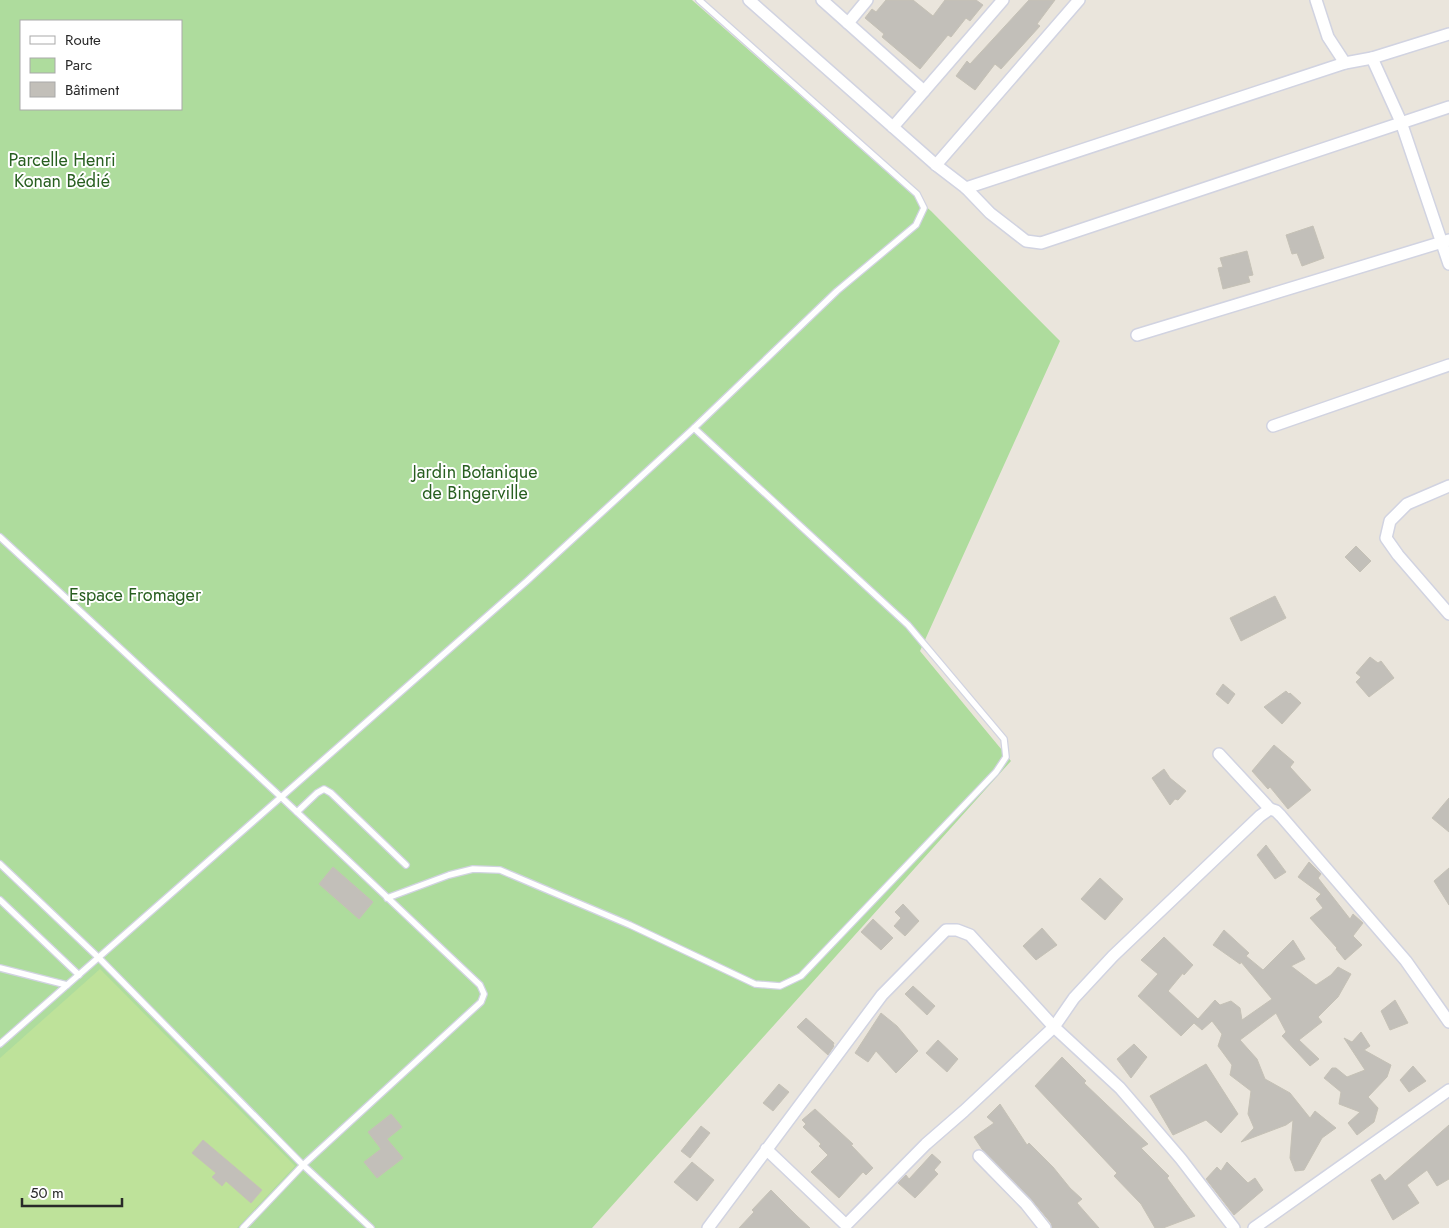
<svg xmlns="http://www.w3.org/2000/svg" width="1449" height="1228" viewBox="0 0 1449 1228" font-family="Jost,sans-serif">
<rect width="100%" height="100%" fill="#eae5dc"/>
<path fill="#aedc9d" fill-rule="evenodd" d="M 0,0 L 692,0 L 931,211 L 1060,341 L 920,651 L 1011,761 L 592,1228 L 0,1228 ZM 21,21 L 181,21 L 181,109 L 21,109 Z"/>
<path fill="#bee29a" d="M 100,969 L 295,1166 L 237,1228 L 0,1228 L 0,1058 Z"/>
<g fill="#c2bfb9" stroke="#c5c1b6">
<path d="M 886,0 L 913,0 L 933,16 L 945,0 L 976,0 L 983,5 L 970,21 L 966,18 L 951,37 L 948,35 L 920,69 L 882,37 L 884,34 L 865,18 L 872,9 L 876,12 Z"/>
<path d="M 1029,0 L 1055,0 L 1037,24 L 1040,26 L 1001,69 L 995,64 L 975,90 L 956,76 L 967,61 L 970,64 Z"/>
<path d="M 1313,226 L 1324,258 L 1302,266 L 1297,253 L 1292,254 L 1286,235 Z"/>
<path d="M 1247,251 L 1253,275 L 1248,276 L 1250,282 L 1223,289 L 1218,268 L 1223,267 L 1220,258 Z"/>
<path d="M 1356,546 L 1371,561 L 1360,572 L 1345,557 Z"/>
<path d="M 1275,596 L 1286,618 L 1241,641 L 1230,618 Z"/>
<path d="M 1370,657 L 1378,663 L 1381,661 L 1394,678 L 1369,697 L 1356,682 L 1361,677 L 1356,673 Z"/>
<path d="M 1223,684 L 1235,694 L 1228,704 L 1216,694 Z"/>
<path d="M 1286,691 L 1289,694 L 1290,693 L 1301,703 L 1282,724 L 1264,707 Z"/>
<path d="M 1274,745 L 1294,762 L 1290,767 L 1311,790 L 1288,809 L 1270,787 L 1268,789 L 1252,771 Z"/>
<path d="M 1164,769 L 1170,778 L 1186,791 L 1178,800 L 1175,799 L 1170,805 L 1152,778 Z"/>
<path d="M 1449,798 L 1449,832 L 1432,818 Z"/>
<path d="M 1266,845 L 1286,872 L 1275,879 L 1257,855 Z"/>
<path d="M 1309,862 L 1321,874 L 1318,878 L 1350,919 L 1353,914 L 1363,923 L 1353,936 L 1362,945 L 1345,960 L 1336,949 L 1337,948 L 1310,918 L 1323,908 L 1316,899 L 1321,894 L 1298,877 Z"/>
<path d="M 333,867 L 373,902 L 359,919 L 319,884 Z"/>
<path d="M 1449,868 L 1449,905 L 1434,881 Z"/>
<path d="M 1100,878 L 1123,899 L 1105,920 L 1081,899 Z"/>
<path d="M 903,904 L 919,921 L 905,936 L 894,926 L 901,918 L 895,912 Z"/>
<path d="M 873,919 L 893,938 L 881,950 L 861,932 Z"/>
<path d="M 1042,928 L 1057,945 L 1036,960 L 1023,946 Z"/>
<path d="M 1224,930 L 1249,953 L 1246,956 L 1263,970 L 1293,940 L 1305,959 L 1291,966 L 1316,985 L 1331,975 L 1338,967 L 1351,974 L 1338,997 L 1318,1017 L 1322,1022 L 1299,1040 L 1319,1059 L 1310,1066 L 1282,1036 L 1286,1032 L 1276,1013 L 1240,1040 L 1257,1059 L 1265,1079 L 1290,1093 L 1310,1118 L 1315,1111 L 1336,1128 L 1322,1138 L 1304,1170 L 1295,1171 L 1290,1158 L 1293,1120 L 1286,1125 L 1241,1142 L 1254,1128 L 1248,1114 L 1251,1091 L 1230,1075 L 1232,1065 L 1218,1046 L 1222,1034 L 1212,1021 L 1202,1030 L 1194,1023 L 1181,1036 L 1138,996 L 1158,974 L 1141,960 L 1164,937 L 1193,965 L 1184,975 L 1183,973 L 1168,991 L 1198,1019 L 1215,1000 L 1220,1005 L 1231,1001 L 1240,1008 L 1242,1020 L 1272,999 L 1241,962 L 1240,964 L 1213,945 Z"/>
<path d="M 913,986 L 935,1006 L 927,1015 L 905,994 Z"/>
<path d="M 1395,1000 L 1408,1023 L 1390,1030 L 1381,1011 Z"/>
<path d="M 881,1013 L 897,1026 L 918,1051 L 896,1073 L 876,1051 L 868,1062 L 855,1053 Z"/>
<path d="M 806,1018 L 834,1043 L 833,1045 L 834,1046 L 828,1055 L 797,1027 Z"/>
<path d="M 1361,1032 L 1370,1046 L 1364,1050 L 1391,1065 L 1387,1077 L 1368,1097 L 1378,1108 L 1374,1122 L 1357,1135 L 1348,1123 L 1360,1112 L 1339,1104 L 1341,1092 L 1324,1078 L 1332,1068 L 1336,1068 L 1347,1077 L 1365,1070 L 1344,1038 L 1352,1042 Z"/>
<path d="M 938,1040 L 958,1059 L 947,1072 L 926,1053 Z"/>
<path d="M 1134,1044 L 1147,1057 L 1131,1078 L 1117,1059 Z"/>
<path d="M 1062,1057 L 1086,1081 L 1084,1083 L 1148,1144 L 1141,1148 L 1169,1176 L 1167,1178 L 1195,1216 L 1163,1228 L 1155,1228 L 1141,1204 L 1114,1176 L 1117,1173 L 1035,1086 Z"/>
<path d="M 1206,1064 L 1238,1114 L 1221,1133 L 1206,1120 L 1173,1135 L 1150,1096 Z"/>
<path d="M 1413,1066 L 1426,1081 L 1409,1092 L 1400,1080 Z"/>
<path d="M 779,1084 L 789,1092 L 773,1111 L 763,1103 Z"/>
<path d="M 1000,1104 L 1027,1145 L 1029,1143 L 1053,1167 L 1070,1188 L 1082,1199 L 1077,1203 L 1099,1228 L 1052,1228 L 1051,1223 L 1031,1199 L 982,1149 L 974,1137 L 994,1123 L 987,1117 Z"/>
<path d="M 815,1109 L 853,1144 L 851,1145 L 873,1168 L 866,1175 L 863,1172 L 839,1198 L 811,1172 L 828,1155 L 819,1146 L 821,1144 L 803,1127 L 806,1124 L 802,1120 Z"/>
<path d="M 391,1114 L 402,1127 L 387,1139 L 403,1158 L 377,1178 L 364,1162 L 381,1149 L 368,1132 Z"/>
<path d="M 1449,1125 L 1449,1179 L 1437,1186 L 1427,1170 L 1407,1185 L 1419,1203 L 1393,1220 L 1371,1180 L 1380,1174 L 1385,1181 Z"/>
<path d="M 701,1126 L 710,1133 L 690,1158 L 681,1151 Z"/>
<path d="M 203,1140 L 262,1190 L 251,1203 L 226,1181 L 222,1186 L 212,1177 L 216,1173 L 192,1153 Z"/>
<path d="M 932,1154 L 941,1162 L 934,1170 L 938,1174 L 915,1198 L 898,1183 L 906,1175 L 909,1179 Z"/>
<path d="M 692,1162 L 714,1180 L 697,1201 L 674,1182 Z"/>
<path d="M 1227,1162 L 1248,1183 L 1255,1178 L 1263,1190 L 1234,1215 L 1206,1179 L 1217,1167 L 1221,1171 Z"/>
<path d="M 771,1190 L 797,1216 L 810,1228 L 739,1228 L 754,1212 L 752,1210 Z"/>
</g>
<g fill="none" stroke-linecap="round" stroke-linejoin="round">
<g stroke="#d1d3e1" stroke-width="8">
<g id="lane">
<path d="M 0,537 L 281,797 L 480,985 L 484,994 L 481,1002 L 303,1165 L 243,1228"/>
<path d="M 297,812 L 317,793 L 324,789 L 331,793 L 406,865"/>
<path d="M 0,864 L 99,958 L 303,1165 L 371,1228"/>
<path d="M 387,898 L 449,875 L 473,869 L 500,870 L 630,925 L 755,984 L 780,986 L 801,976 L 996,772 L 1006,757 L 1004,739 L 908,625 L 694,428"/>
<path d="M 0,900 L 79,975"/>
<path d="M 0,968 L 67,985"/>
<path d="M 0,1044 L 527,581 L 694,428 L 837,291 L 916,225 L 924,208 L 917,194 L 699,0"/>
</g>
</g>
<g stroke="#d1d3e1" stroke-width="14">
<g id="street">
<path d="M 749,0 L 936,165 L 966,188 L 990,213 L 1026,241 L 1041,243 L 1449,107"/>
<path d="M 822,0 L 924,91"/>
<path d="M 1316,0 L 1328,37 L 1345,63"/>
<path d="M 848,23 L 867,0"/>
<path d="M 1449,34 L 1372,58 L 1401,122 L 1449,264"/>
<path d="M 893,127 L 1003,0"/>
<path d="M 936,165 L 1079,0"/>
<path d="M 966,188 L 1345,63 L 1372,58"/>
<path d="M 1137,335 L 1449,240"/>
<path d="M 1273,426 L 1449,365"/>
<path d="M 1449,486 L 1407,504 L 1390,521 L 1386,538 L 1398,555 L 1449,614"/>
<path d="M 1219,754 L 1270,809 L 1276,811 L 1281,816 L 1406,961 L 1449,1022"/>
<path d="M 979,1156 L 1026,1204 L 1045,1228"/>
<path d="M 708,1228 L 882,995 L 946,930 L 957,930 L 970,935 L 1054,1027 L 964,1111 L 926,1144 L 846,1225 L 766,1149"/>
<path d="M 1234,1228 L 1181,1159 L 1120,1088 L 1054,1027 L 1074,998 L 1113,956 L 1260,816 L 1270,809"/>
<path d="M 1254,1228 L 1449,1090"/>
</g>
</g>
<use href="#lane" stroke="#fff" stroke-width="5.5"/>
<use href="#street" stroke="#fff" stroke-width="11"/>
</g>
<g text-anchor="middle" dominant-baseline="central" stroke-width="4" stroke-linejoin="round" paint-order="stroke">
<g font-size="18" fill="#285f20" stroke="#fff">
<text x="62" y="160">Parcelle Henri<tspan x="62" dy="21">Konan Bédié</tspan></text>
<text x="475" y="472">Jardin Botanique<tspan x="475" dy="21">de Bingerville</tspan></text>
<text x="135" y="595">Espace Fromager</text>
</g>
</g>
<rect x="20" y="20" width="162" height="90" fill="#ffffff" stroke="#a9a9a9"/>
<rect x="30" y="36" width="25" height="8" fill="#ffffff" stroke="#a9a9a9"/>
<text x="65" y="45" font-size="15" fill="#292929">Route</text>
<rect x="30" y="58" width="25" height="15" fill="#aedc9d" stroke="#a9a9a9"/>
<text x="65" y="70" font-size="15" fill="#292929">Parc</text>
<rect x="30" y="82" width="25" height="15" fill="#c2bfb9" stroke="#a9a9a9"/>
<text x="65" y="95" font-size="15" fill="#292929">Bâtiment</text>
<path d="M22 1198v8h100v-8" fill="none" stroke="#292929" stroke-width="2.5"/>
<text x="30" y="1198" font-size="15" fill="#292929" stroke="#ffffff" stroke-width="4" paint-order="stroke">50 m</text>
</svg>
